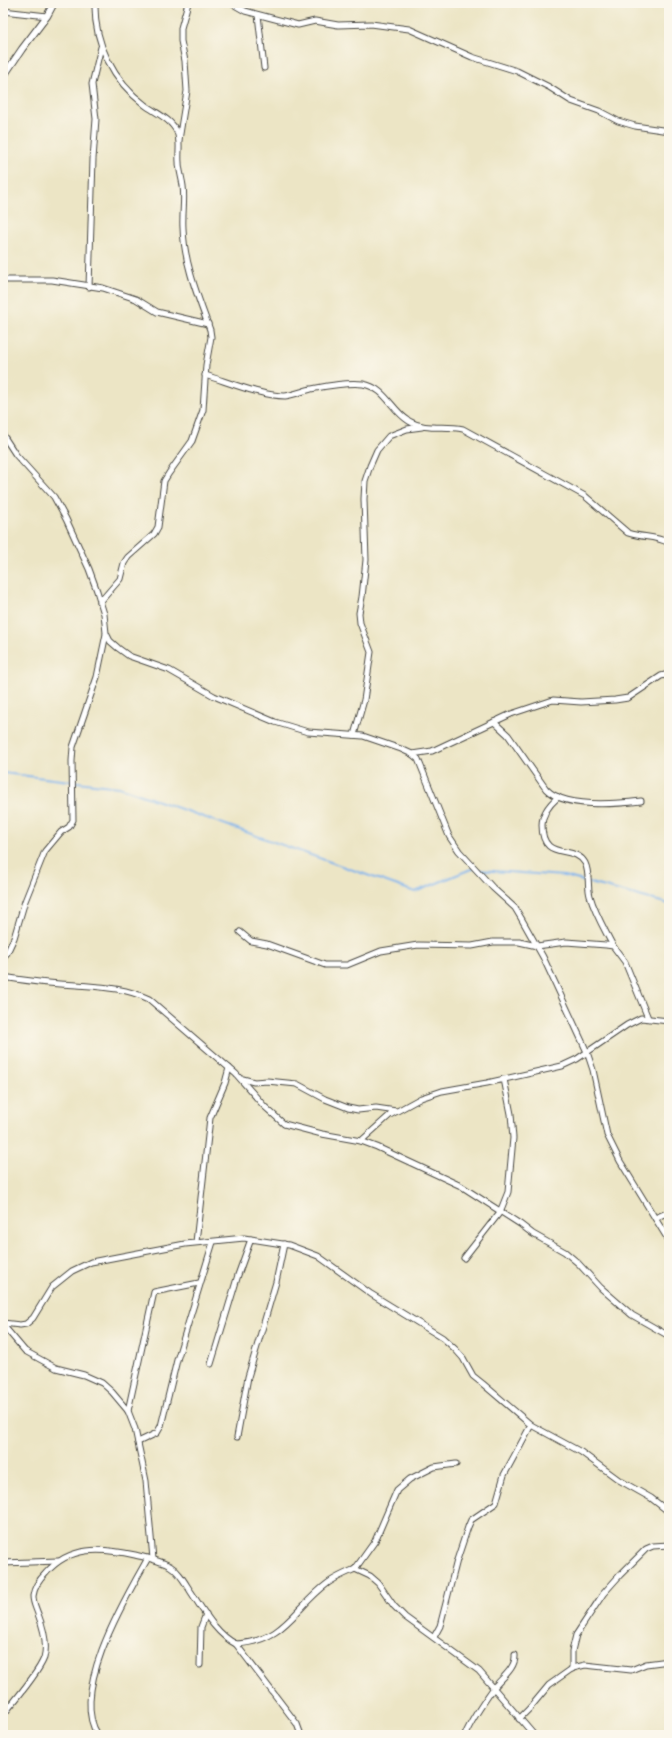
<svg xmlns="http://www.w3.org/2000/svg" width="672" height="1738" viewBox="0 0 672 1738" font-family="Dekko,sans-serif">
<rect width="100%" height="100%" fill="#fbf7ec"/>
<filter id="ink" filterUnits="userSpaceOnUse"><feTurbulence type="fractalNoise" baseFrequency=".025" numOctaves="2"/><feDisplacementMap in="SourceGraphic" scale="8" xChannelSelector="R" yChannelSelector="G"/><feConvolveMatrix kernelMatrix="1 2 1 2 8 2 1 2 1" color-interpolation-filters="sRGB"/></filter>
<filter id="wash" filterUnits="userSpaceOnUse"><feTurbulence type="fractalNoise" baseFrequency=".012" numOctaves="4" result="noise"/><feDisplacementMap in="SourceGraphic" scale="16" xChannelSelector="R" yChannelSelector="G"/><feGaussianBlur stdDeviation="0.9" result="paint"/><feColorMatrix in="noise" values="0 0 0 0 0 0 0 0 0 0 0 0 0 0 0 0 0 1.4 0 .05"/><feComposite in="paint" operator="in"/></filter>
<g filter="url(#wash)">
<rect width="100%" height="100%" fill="#ece5c5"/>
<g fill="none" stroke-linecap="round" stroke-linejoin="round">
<g stroke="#7fb4ed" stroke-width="2">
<path d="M 3,773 L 119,787 L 415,892 L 471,869 L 474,869"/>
<path d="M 479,870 L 564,876 L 669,904"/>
</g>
</g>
</g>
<g filter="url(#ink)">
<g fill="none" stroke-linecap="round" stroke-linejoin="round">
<g stroke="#484742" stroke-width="7">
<g id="minor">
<path d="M 95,3 C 94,43 113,81 145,105 C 156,113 171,119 177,132 C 181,142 178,151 179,162 C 179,170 182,178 183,186 C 185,200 182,214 183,228 C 184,263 198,297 210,330 L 211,337 L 206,365 L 203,410 L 192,441 L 169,473 L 164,481 L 158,527 L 154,534 L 128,557 L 124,563 L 120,579 L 100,602"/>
<path d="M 231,3 L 245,11 L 298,25 L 315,21 L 338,25 L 371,24 L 409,29 L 472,57 L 517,71 L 549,87 L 571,101 L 599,111 L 618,121 L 635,126 L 669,131"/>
<path d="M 3,11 L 47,16"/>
<path d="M 258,15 L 264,68"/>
<path d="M 179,140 L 187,91 L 185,61 L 181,41 L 181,28 L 188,3"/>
<path d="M 3,280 L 52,280 L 103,288 L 136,299 L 157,312 L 208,324"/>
<path d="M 89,287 L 93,159 L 96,119 L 92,84 L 101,47"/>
<path d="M 205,375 C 228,382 261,396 285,396 C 294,395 303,391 311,389 C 327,386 347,382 363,384 C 386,388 391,410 409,421 C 425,431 445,425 463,429 L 585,496 L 628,533 C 642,538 655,535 669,543"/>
<path d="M 3,435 L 16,455 L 54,497 L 66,519 L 89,569 L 97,591 L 104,614 L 106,633 L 110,641 L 118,648 L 129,656 L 169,670 L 214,696 L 275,722 L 308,732 L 363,736 L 401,749 L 412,754 L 418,759 L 449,836 L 459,851 L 493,888 L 515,908 L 521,918 L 543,957 L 587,1052 L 593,1070 L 607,1135 L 620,1161 L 669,1241"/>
<path d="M 494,722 L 508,735 L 546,789 C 565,809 616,804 641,801"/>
<path d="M 354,735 L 364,700 L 371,652 L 360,623 L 359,613 L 362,597 L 366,560 L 364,499 L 365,481 L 370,466 L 377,450 L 389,436 L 407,429 L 422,427"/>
<path d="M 412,754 L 432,751 L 511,714 L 553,700 L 581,702 L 615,700 L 628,698 L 661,676 L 669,674"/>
<path d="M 558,797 C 550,804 542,814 542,825 C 542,863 574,843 585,863 C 590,873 587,886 590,896 C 595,914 605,930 613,946"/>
<path d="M 240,932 L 251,941 L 267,944 L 325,965 L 347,965 L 381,951 L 418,945 L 472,946 L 493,942 L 519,942 L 537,946 L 566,942 L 606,945 L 613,946 L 625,962 L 648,1018"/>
<path d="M 3,957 L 7,953 L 14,938 L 25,901 L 45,851 L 61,832 L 69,827 L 73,820 L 72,761 L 73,747 L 97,677 L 106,634"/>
<path d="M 3,977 C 27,981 52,984 77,985 C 102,987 126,988 149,999 L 236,1074 L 264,1106 L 284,1124 L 322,1134 L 361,1141 L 377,1147 L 461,1186 L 520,1224 L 533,1234 L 565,1252 L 578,1263 L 601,1288 L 632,1315 L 669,1336"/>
<path d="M 243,1079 L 254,1082 L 267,1081 L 297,1084 L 325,1099 L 348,1108 L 358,1110 L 376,1108 L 396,1111"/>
<path d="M 361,1141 L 390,1115 L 421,1098 L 442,1091 L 487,1083 L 562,1066 L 577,1059 L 627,1025 L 641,1018 L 669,1021"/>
<path d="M 655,1218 L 669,1212"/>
<path d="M 196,1242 L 210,1118 L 225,1083 L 229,1068"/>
<path d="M 464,1258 L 500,1212 L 508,1192 L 513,1138 L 511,1114 L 504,1079"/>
<path d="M 3,1323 L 20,1325 L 26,1324 L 33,1318 L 52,1287 L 72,1271 L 91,1262 L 185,1244 L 244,1238 L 289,1245 L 318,1256 L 371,1294 L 443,1338 L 455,1349 L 463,1358 L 473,1376 L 483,1384 L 531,1425 L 581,1452 L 619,1480 L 651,1498 L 669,1512"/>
<path d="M 3,1325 L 25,1351 L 56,1368 L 84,1375 L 102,1383 L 112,1392 L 128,1411 L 135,1429 L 146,1481 L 153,1559"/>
<path d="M 211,1364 L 238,1275 L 251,1239"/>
<path d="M 128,1411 L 154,1292 L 199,1283"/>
<path d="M 237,1437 L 248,1377 L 276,1282 L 284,1244"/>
<path d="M 138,1442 L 157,1433 L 161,1426 L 177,1360 L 213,1242"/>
<path d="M 3,1563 L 58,1561"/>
<path d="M 355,1569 L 375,1541 L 397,1490 L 410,1479 L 434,1467 L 456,1464"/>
<path d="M 434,1637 L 440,1626 L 457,1560 L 468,1527 L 471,1520 L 496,1503 L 504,1475 L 531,1425"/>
<path d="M 236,1644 L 297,1724 L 301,1735"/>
<path d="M 200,1665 L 201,1627 L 206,1614"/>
<path d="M 572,1669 L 572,1651 L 576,1635 L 603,1594 L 620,1575 L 646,1549 L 653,1546 L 669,1545"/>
<path d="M 3,1715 C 13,1703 39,1672 44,1658 C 48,1644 43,1627 38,1614 C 36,1608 33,1603 33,1596 C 34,1587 39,1580 46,1573 C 70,1545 102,1548 135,1555 C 147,1558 159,1560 170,1566 C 179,1571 185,1583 191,1592 C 203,1610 216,1634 236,1644 C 286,1641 293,1609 328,1583 C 336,1577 346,1573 355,1569 L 370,1576 L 378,1583 L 394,1606 L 405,1617 L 479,1671 L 534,1735"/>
<path d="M 519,1719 L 529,1709 L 549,1685 L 573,1668 L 585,1665 L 631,1670 L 646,1664 L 669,1661"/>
<path d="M 98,1735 C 69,1692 126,1597 148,1558"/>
<path d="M 465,1735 C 472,1719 483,1703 493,1689 C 500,1679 516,1669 515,1655"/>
</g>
</g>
<g stroke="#484742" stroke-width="8">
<path id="tertiary" d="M 3,77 L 22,49 L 47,16 L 54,3"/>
</g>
<use href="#minor" stroke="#fff" stroke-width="5"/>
<use href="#tertiary" stroke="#fff" stroke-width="6"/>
</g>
</g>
<rect width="672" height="1738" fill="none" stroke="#fbf7ec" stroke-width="16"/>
</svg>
